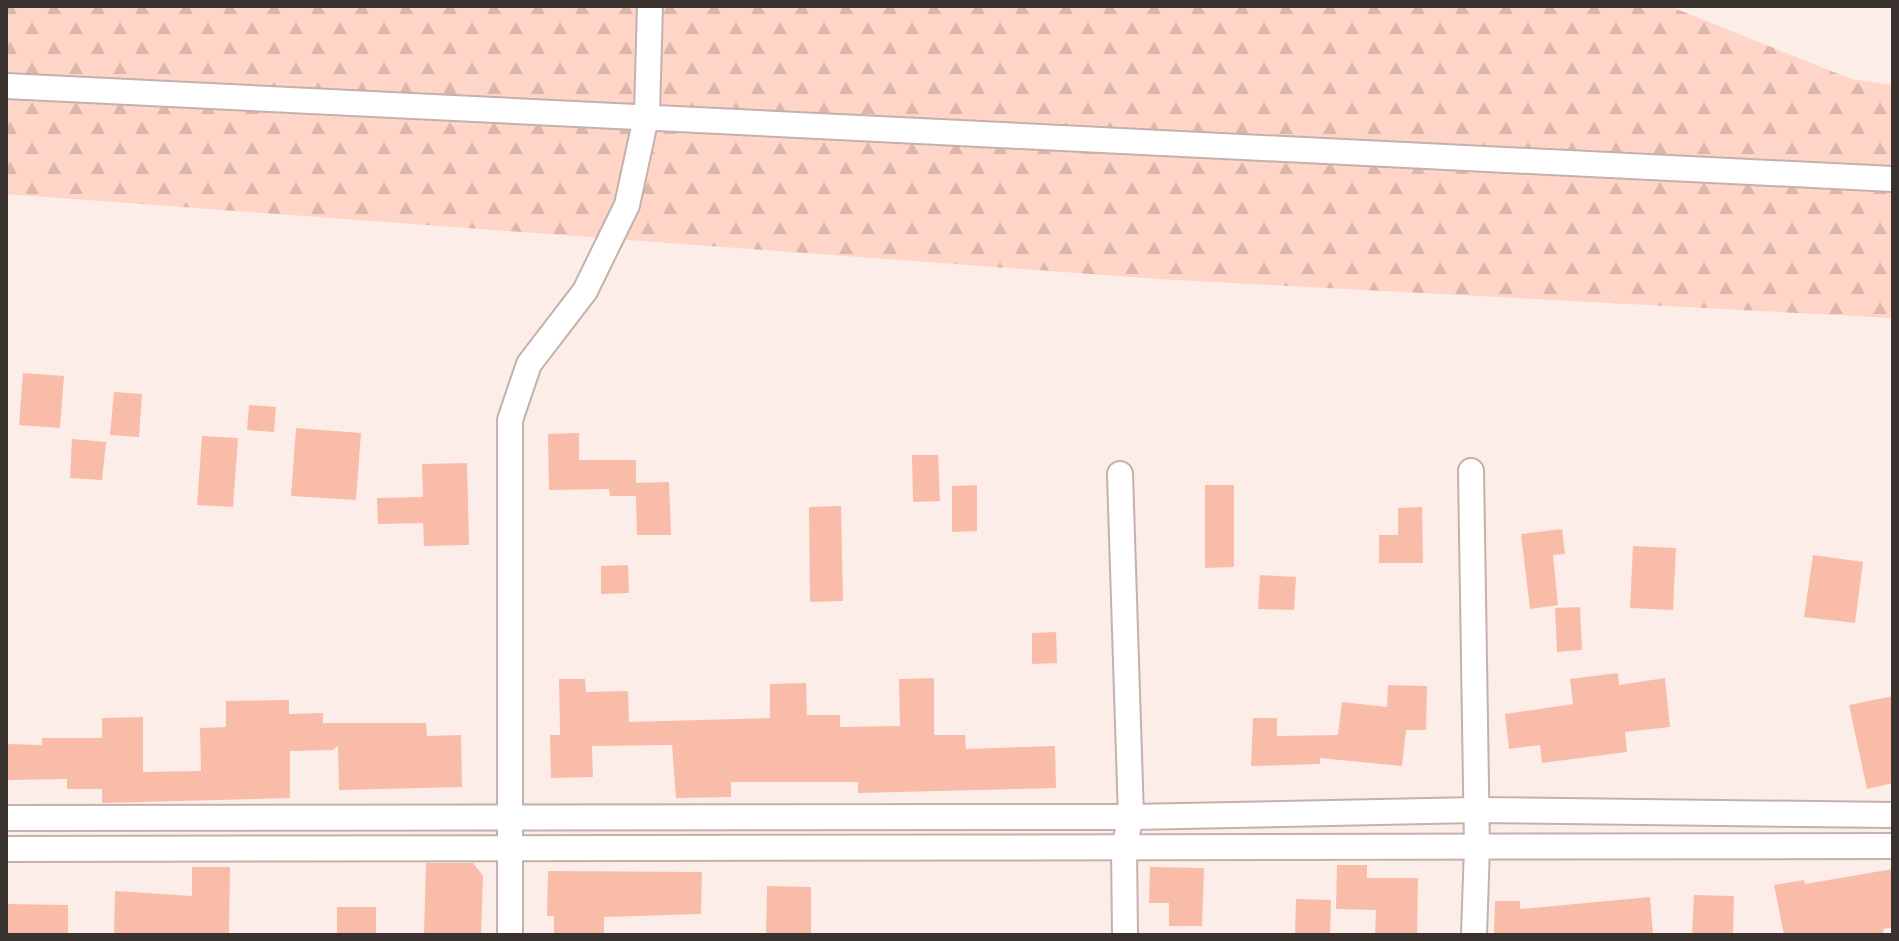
<svg xmlns="http://www.w3.org/2000/svg" width="1899" height="941" viewBox="0 0 1899 941" font-family="Karla,sans-serif">
<defs>
<pattern id="forest-firs" width="22" height="20" patternUnits="userSpaceOnUse" patternTransform="scale(2)"><rect width="22" height="20" fill="#ffd5c7"/><path d="M5 1l3.5 6h-7zM16 11l3.5 6h-7z" fill="#dbb7ab"/></pattern>
</defs>
<rect width="100%" height="100%" fill="#fdede8"/>
<path fill="url(#forest-firs)" d="M 6,6 L 1669,6 L 1851,79 L 1893,85 L 1893,318 L 1158,279 L 6,194 Z"/>
<g fill="#f9bca9">
<path d="M 23,373 L 64,376 L 60,428 L 19,425 Z"/>
<path d="M 114,392 L 142,394 L 139,437 L 110,435 Z"/>
<path d="M 249,405 L 276,407 L 274,432 L 247,430 Z"/>
<path d="M 296,428 L 361,433 L 356,500 L 291,496 Z"/>
<path d="M 579,433 L 579,460 L 636,460 L 636,483 L 669,482 L 671,535 L 637,535 L 636,496 L 610,496 L 609,489 L 549,490 L 548,434 Z"/>
<path d="M 202,436 L 238,438 L 233,507 L 197,505 Z"/>
<path d="M 72,439 L 106,442 L 102,480 L 70,478 Z"/>
<path d="M 912,455 L 938,455 L 940,501 L 913,502 Z"/>
<path d="M 467,463 L 469,545 L 424,546 L 423,523 L 378,524 L 377,498 L 423,497 L 422,464 Z"/>
<path d="M 977,485 L 977,531 L 952,532 L 952,486 Z"/>
<path d="M 1205,485 L 1234,485 L 1234,567 L 1205,568 Z"/>
<path d="M 841,506 L 843,601 L 810,602 L 809,507 Z"/>
<path d="M 1422,507 L 1423,563 L 1379,563 L 1379,535 L 1398,535 L 1398,508 Z"/>
<path d="M 1562,529 L 1565,554 L 1553,555 L 1558,605 L 1530,609 L 1521,534 Z"/>
<path d="M 1633,546 L 1676,548 L 1673,610 L 1630,608 Z"/>
<path d="M 1813,555 L 1863,562 L 1855,623 L 1804,617 Z"/>
<path d="M 628,565 L 629,593 L 601,594 L 601,566 Z"/>
<path d="M 1260,575 L 1296,577 L 1294,610 L 1258,609 Z"/>
<path d="M 1580,607 L 1582,650 L 1557,652 L 1555,608 Z"/>
<path d="M 1056,632 L 1057,663 L 1032,664 L 1032,633 Z"/>
<path d="M 1618,673 L 1619,685 L 1665,678 L 1670,727 L 1625,732 L 1627,752 L 1542,763 L 1540,745 L 1509,749 L 1505,714 L 1573,704 L 1570,679 Z"/>
<path d="M 934,678 L 934,735 L 965,735 L 966,749 L 1055,746 L 1056,788 L 858,793 L 858,782 L 731,782 L 731,797 L 676,798 L 672,745 L 592,746 L 593,777 L 551,778 L 550,735 L 560,735 L 559,679 L 585,679 L 586,692 L 628,691 L 629,722 L 770,718 L 770,684 L 806,683 L 807,715 L 840,715 L 840,727 L 900,726 L 899,679 Z"/>
<path d="M 1388,685 L 1427,686 L 1426,730 L 1406,730 L 1402,766 L 1320,758 L 1320,764 L 1251,766 L 1253,718 L 1277,718 L 1277,736 L 1338,735 L 1342,702 L 1387,707 Z"/>
<path d="M 1893,696 L 1893,783 L 1867,789 L 1849,705 Z"/>
<path d="M 289,700 L 289,714 L 323,713 L 323,723 L 426,723 L 427,736 L 461,735 L 462,787 L 339,790 L 338,746 L 333,750 L 290,751 L 290,798 L 102,803 L 102,789 L 67,789 L 67,779 L 6,780 L 6,744 L 42,745 L 42,738 L 102,738 L 102,718 L 143,717 L 143,772 L 201,771 L 200,728 L 226,727 L 226,701 Z"/>
<path d="M 426,863 L 473,863 L 483,876 L 481,935 L 424,935 Z"/>
<path d="M 1337,865 L 1367,865 L 1367,878 L 1418,878 L 1417,934 L 1375,933 L 1376,910 L 1336,909 Z"/>
<path d="M 192,867 L 230,867 L 229,935 L 114,935 L 115,891 L 192,896 Z"/>
<path d="M 1150,867 L 1204,868 L 1202,926 L 1169,926 L 1169,903 L 1149,903 Z"/>
<path d="M 1893,869 L 1893,927 L 1883,929 L 1884,935 L 1784,935 L 1774,885 L 1804,880 L 1805,884 Z"/>
<path d="M 548,871 L 702,872 L 701,914 L 604,917 L 604,935 L 554,935 L 554,916 L 547,916 Z"/>
<path d="M 767,886 L 811,887 L 811,935 L 766,935 Z"/>
<path d="M 1694,895 L 1734,896 L 1733,935 L 1692,935 Z"/>
<path d="M 1650,897 L 1653,935 L 1494,935 L 1495,901 L 1520,901 L 1520,909 Z"/>
<path d="M 1296,899 L 1331,900 L 1330,935 L 1295,935 Z"/>
<path d="M 6,904 L 68,905 L 68,935 L 6,935 Z"/>
<rect x="337" y="907" width="39" height="28"/>
</g>
<g fill="none" stroke-linecap="round" stroke-linejoin="round">
<g stroke="#c4b1ab" stroke-width="28">
<g id="minor">
<path d="M 6,86 L 1893,179"/>
<path d="M 1471,471 L 1477,847 L 1474,935"/>
<path d="M 1120,474 L 1131,817 L 1124,847 L 1125,935"/>
<path d="M 6,818 L 1131,817 L 1475,810 L 1893,815"/>
<path d="M 6,849 L 1893,846"/>
<path d="M 510,935 L 510,420 L 529,364 L 585,291 L 627,205 L 647,113 L 650,6"/>
</g>
</g>
<use href="#minor" stroke="#fff" stroke-width="24"/>
</g>
<rect width="1899" height="941" fill="none" stroke="#39322f" stroke-width="16"/>
</svg>
